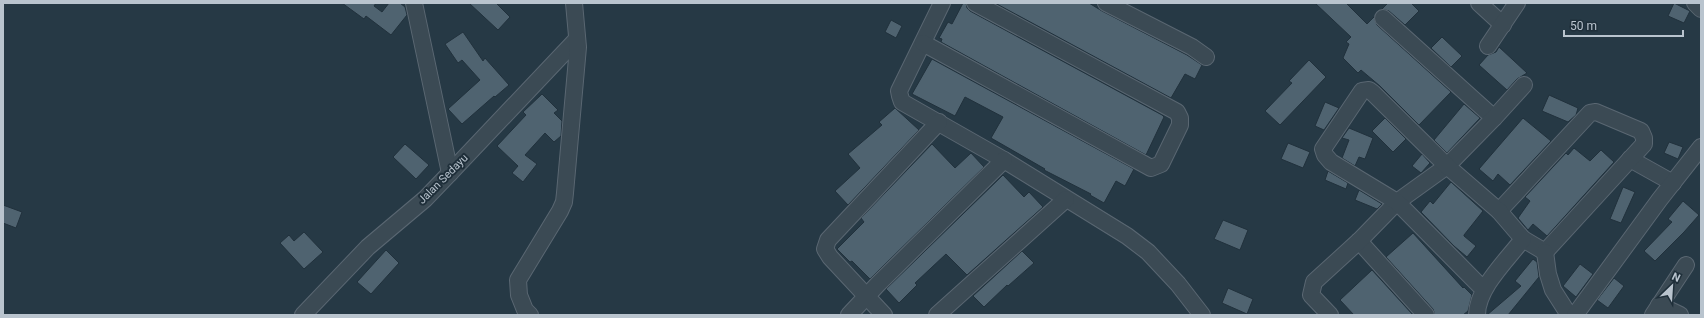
<svg xmlns="http://www.w3.org/2000/svg" width="1704" height="318" viewBox="0 0 1704 318" font-family="Roboto,sans-serif">
<rect width="100%" height="100%" fill="#263945"/>
<g fill="#4f6370" stroke="#21313c">
<path d="M 342,3 L 376,3 L 374,6 L 382,12 L 389,3 L 400,3 L 405,7 L 407,15 L 391,35 L 366,16 L 364,19 Z"/>
<path d="M 469,3 L 496,3 L 510,17 L 498,30 Z"/>
<path d="M 963,3 L 966,3 L 967,8 L 970,11 L 1162,115 L 1164,117 L 1146,155 L 941,42 L 942,39 L 939,38 L 948,22 L 952,24 Z"/>
<path d="M 995,3 L 1089,3 L 1102,11 L 1187,55 L 1202,65 L 1195,79 L 1185,74 L 1171,98 Z"/>
<path d="M 1315,3 L 1346,3 L 1367,24 L 1374,17 L 1377,25 L 1451,92 L 1419,125 L 1380,86 L 1361,70 L 1358,73 L 1343,58 L 1349,44 L 1346,42 L 1351,37 Z"/>
<path d="M 1388,3 L 1411,3 L 1419,11 L 1405,25 L 1389,11 L 1382,9 Z"/>
<path d="M 1674,3 L 1690,11 L 1684,23 L 1668,16 Z"/>
<path d="M 891,20 L 902,26 L 896,38 L 885,32 Z"/>
<path d="M 463,32 L 483,61 L 485,58 L 509,85 L 495,97 L 494,96 L 462,124 L 448,109 L 480,80 L 462,60 L 458,63 L 445,44 Z"/>
<path d="M 1442,37 L 1462,56 L 1451,67 L 1431,48 Z"/>
<path d="M 1499,47 L 1527,73 L 1517,79 L 1507,90 L 1479,65 L 1488,55 L 1496,52 Z"/>
<path d="M 932,59 L 1134,169 L 1125,186 L 1116,181 L 1104,203 L 1090,195 L 1091,194 L 1044,170 L 1045,169 L 991,138 L 1003,117 L 965,97 L 955,116 L 912,94 Z"/>
<path d="M 1309,60 L 1326,77 L 1280,125 L 1265,111 L 1292,83 L 1289,81 Z"/>
<path d="M 542,94 L 558,110 L 554,113 L 562,121 L 561,136 L 554,142 L 545,133 L 525,155 L 537,164 L 523,182 L 512,173 L 518,166 L 497,146 L 526,115 L 523,112 Z"/>
<path d="M 1549,95 L 1578,108 L 1576,115 L 1568,122 L 1542,111 Z"/>
<path d="M 1325,102 L 1339,108 L 1324,130 L 1315,126 Z"/>
<path d="M 1464,104 L 1480,118 L 1447,153 L 1434,140 Z"/>
<path d="M 895,108 L 919,130 L 848,205 L 835,191 L 860,168 L 848,154 L 882,125 L 879,122 Z"/>
<path d="M 1385,118 L 1406,139 L 1393,152 L 1372,131 Z"/>
<path d="M 1523,118 L 1551,141 L 1510,185 L 1498,174 L 1493,181 L 1479,169 Z"/>
<path d="M 1349,128 L 1373,138 L 1365,159 L 1359,157 L 1355,166 L 1342,158 L 1349,140 L 1342,138 Z"/>
<path d="M 1669,142 L 1683,147 L 1678,159 L 1664,153 Z"/>
<path d="M 1288,143 L 1310,152 L 1303,168 L 1281,159 Z"/>
<path d="M 405,144 L 429,165 L 416,179 L 393,157 Z"/>
<path d="M 932,144 L 955,168 L 971,153 L 984,167 L 870,279 L 852,261 L 850,262 L 837,249 L 864,222 L 861,218 Z"/>
<path d="M 1574,148 L 1590,161 L 1601,150 L 1614,162 L 1547,236 L 1533,224 L 1528,230 L 1518,218 L 1530,201 L 1525,197 L 1566,153 L 1568,155 Z"/>
<path d="M 1422,154 L 1430,163 L 1421,173 L 1412,166 Z"/>
<path d="M 1328,171 L 1348,183 L 1346,189 L 1325,180 Z"/>
<path d="M 1003,175 L 1024,197 L 1029,192 L 1043,207 L 967,275 L 946,254 L 915,283 L 917,285 L 899,303 L 886,289 Z"/>
<path d="M 1451,182 L 1483,211 L 1464,235 L 1464,236 L 1476,246 L 1467,257 L 1454,246 L 1421,212 L 1430,201 L 1433,204 Z"/>
<path d="M 1623,187 L 1635,192 L 1621,223 L 1610,219 Z"/>
<path d="M 1359,190 L 1382,204 L 1377,209 L 1355,200 Z"/>
<path d="M 1683,201 L 1699,215 L 1684,232 L 1655,261 L 1644,251 L 1672,222 L 1668,219 Z"/>
<path d="M 3,205 L 22,212 L 16,228 L 3,223 Z"/>
<path d="M 1223,220 L 1248,230 L 1240,250 L 1214,239 Z"/>
<path d="M 304,232 L 323,252 L 304,269 L 280,243 L 289,235 L 294,241 Z"/>
<path d="M 1413,233 L 1463,288 L 1464,287 L 1472,295 L 1468,311 L 1463,315 L 1435,315 L 1433,309 L 1386,257 Z"/>
<path d="M 386,250 L 399,263 L 371,294 L 357,282 Z"/>
<path d="M 1022,251 L 1034,263 L 1008,286 L 1007,285 L 984,307 L 973,296 Z"/>
<path d="M 1533,259 L 1537,262 L 1539,277 L 1508,315 L 1487,315 L 1521,286 L 1515,281 Z"/>
<path d="M 1580,264 L 1593,274 L 1576,297 L 1563,286 Z"/>
<path d="M 1372,270 L 1413,315 L 1354,315 L 1340,300 Z"/>
<path d="M 1614,278 L 1624,286 L 1608,308 L 1597,300 Z"/>
<path d="M 1228,288 L 1253,299 L 1247,314 L 1222,303 Z"/>
</g>
<g fill="none" stroke-linecap="round" stroke-linejoin="round">
<g stroke="#5a6772" stroke-width="18">
<g id="street">
<path d="M 414,3 L 450,173"/>
<path d="M 942,3 L 899,91 L 900,96 L 902,102 L 1004,160 L 1127,236 L 1148,252 L 1178,284 L 1202,315"/>
<path d="M 1106,3 L 1192,47 L 1206,57"/>
<path d="M 1479,3 L 1503,25"/>
<path d="M 1695,3 L 1701,9"/>
<path d="M 1383,18 L 1494,118"/>
<path d="M 923,43 L 1151,168 L 1161,164 L 1180,125 L 1180,118 L 1177,112 L 975,3"/>
<path d="M 1488,46 L 1517,3"/>
<path d="M 1630,159 L 1673,183"/>
<path d="M 1499,211 L 1590,113 L 1596,112 L 1641,131 L 1644,138 L 1644,144 L 1545,252 L 1523,239"/>
<path d="M 1359,241 L 1426,315"/>
<path d="M 1545,252 L 1548,274 L 1553,290 L 1569,315"/>
<path d="M 1659,305 L 1680,315"/>
<path d="M 303,315 L 368,247 L 425,199 L 450,173 L 577,39"/>
<path d="M 530,315 L 525,310 L 519,295 L 518,280 L 560,211 L 564,202 L 565,193 L 578,47 L 574,3"/>
<path d="M 849,315 L 878,284 L 1004,160"/>
<path d="M 884,315 L 830,257 L 825,249 L 828,240 L 939,122"/>
<path d="M 937,315 L 1066,199"/>
<path d="M 1330,315 L 1311,295 L 1314,282 L 1359,241 L 1397,202 L 1447,166 L 1494,118 L 1524,85"/>
<path d="M 1477,315 C 1477,288 1507,260 1523,239 L 1499,211 L 1447,166 L 1373,93 L 1369,90 L 1362,91 L 1323,149 L 1325,155 L 1331,162 L 1397,202 L 1484,290"/>
<path d="M 1575,315 L 1660,199 L 1701,147"/>
<path d="M 1653,315 L 1686,265"/>
</g>
</g>
<use href="#street" stroke="#3b4a54" stroke-width="16"/>
</g>
<g text-anchor="middle" dominant-baseline="central" stroke-width="4" stroke-linejoin="round" paint-order="stroke">
<g font-size="11" fill="#b9c4ce" stroke="#1f2f3a">
<text transform="translate(443 179) rotate(-45)">Jalan Sedayu</text>
</g>
</g>
<rect width="1704" height="318" fill="none" stroke="#b9c4ce" stroke-width="8"/>
<g transform="translate(1672 286) rotate(25)" stroke="#1f2f3a" stroke-width="3" paint-order="stroke">
<path d="M0-3L7 15L0 10L-7 15Z" fill="#b9c4ce"/>
<text y="-6" font-size="11" font-weight="bold" text-anchor="middle" fill="#b9c4ce">N</text>
</g>
<path d="M1564 30v6h119v-6" fill="none" stroke="#b9c4ce" stroke-width="2"/>
<text x="1570" y="30" font-size="12" fill="#b9c4ce" stroke="#1f2f3a" stroke-width="3" paint-order="stroke">50 m</text>
</svg>
